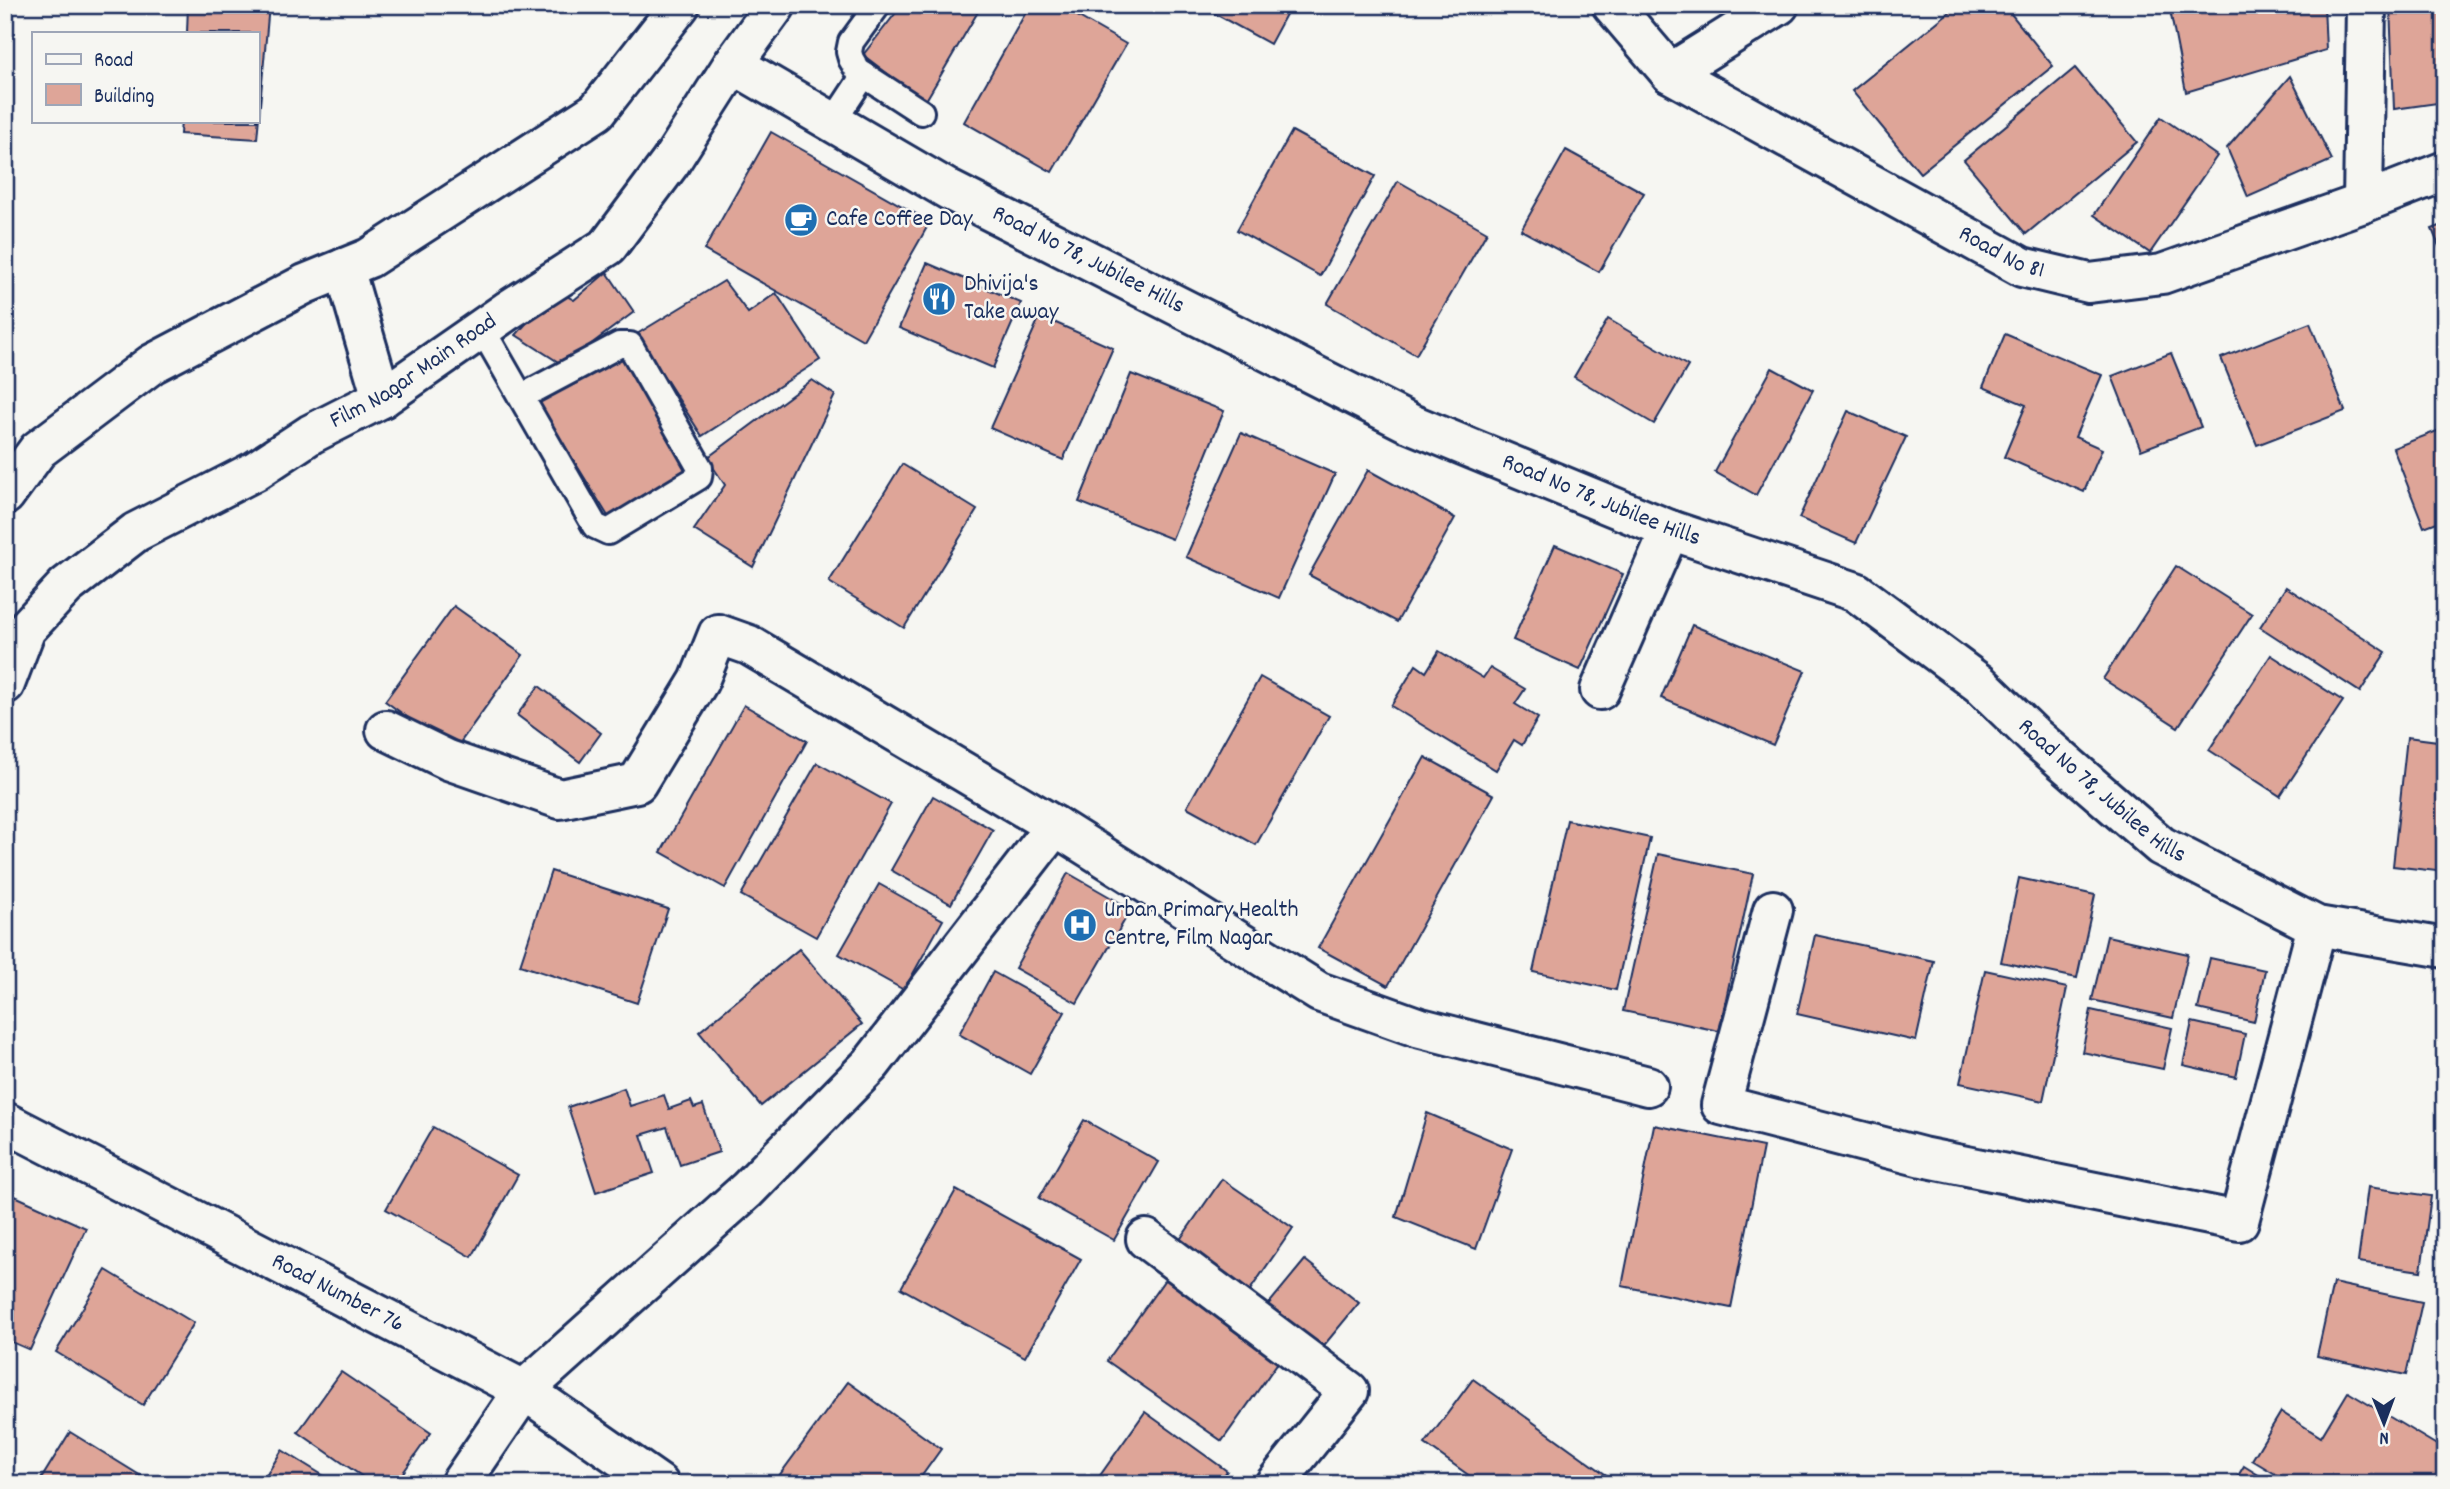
<svg xmlns="http://www.w3.org/2000/svg" width="2450" height="1489" viewBox="0 0 2450 1489" font-family="Dekko,sans-serif">
<rect width="100%" height="100%" fill="#f6f6f2"/>
<filter id="ink" filterUnits="userSpaceOnUse"><feTurbulence type="fractalNoise" baseFrequency=".0143" numOctaves="2"/><feDisplacementMap in="SourceGraphic" scale="14" xChannelSelector="R" yChannelSelector="G"/><feConvolveMatrix kernelMatrix="1 2 1 2 8 2 1 2 1" color-interpolation-filters="sRGB"/></filter>
<g filter="url(#ink)">
<g fill="#dea598" stroke="#1b2f5e" stroke-width="2">
<path d="M 188,5 L 269,5 L 257,139 L 180,134 L 181,121 L 257,121 L 257,33 L 187,33 Z"/>
<path d="M 902,5 L 982,5 L 925,102 L 863,55 Z"/>
<path d="M 1030,5 L 1058,5 L 1126,44 L 1052,172 L 964,122 Z"/>
<path d="M 1199,5 L 1291,5 L 1270,44 Z"/>
<path d="M 1958,5 L 2004,5 L 2053,66 L 1920,173 L 1852,91 Z"/>
<path d="M 2169,5 L 2324,5 L 2326,50 L 2186,92 Z"/>
<path d="M 2390,5 L 2445,5 L 2445,102 L 2394,109 Z"/>
<path d="M 2075,68 L 2137,142 L 2026,234 L 1964,160 Z"/>
<path d="M 2290,76 L 2332,160 L 2248,197 L 2227,148 Z"/>
<path d="M 2161,117 L 2217,156 L 2150,253 L 2094,215 Z"/>
<path d="M 1292,131 L 1375,176 L 1320,276 L 1237,230 Z"/>
<path d="M 771,132 L 930,222 L 863,340 L 704,250 Z"/>
<path d="M 1566,150 L 1644,193 L 1599,272 L 1521,230 Z"/>
<path d="M 1398,181 L 1487,232 L 1416,355 L 1327,304 Z"/>
<path d="M 2445,224 L 2445,261 L 2432,229 Z"/>
<path d="M 927,263 L 1021,303 L 993,368 L 899,328 Z"/>
<path d="M 607,272 L 634,312 L 563,365 L 516,335 L 556,290 L 574,300 Z"/>
<path d="M 724,281 L 748,313 L 776,293 L 820,360 L 702,436 L 637,334 Z"/>
<path d="M 1040,316 L 1113,348 L 1063,460 L 990,428 Z"/>
<path d="M 1608,319 L 1688,366 L 1654,424 L 1574,377 Z"/>
<path d="M 2310,323 L 2345,411 L 2257,445 L 2221,358 Z"/>
<path d="M 2005,334 L 2102,375 L 2075,437 L 2102,449 L 2084,492 L 2004,457 L 2026,405 L 1983,387 Z"/>
<path d="M 619,348 L 694,471 L 611,521 L 536,399 Z"/>
<path d="M 2171,353 L 2201,427 L 2141,450 L 2112,376 Z"/>
<path d="M 1772,368 L 1813,390 L 1756,495 L 1715,472 Z"/>
<path d="M 1131,374 L 1224,411 L 1172,539 L 1079,502 Z"/>
<path d="M 812,380 L 835,395 L 753,567 L 694,530 L 725,485 L 707,458 Z"/>
<path d="M 1848,411 L 1906,437 L 1856,543 L 1799,518 Z"/>
<path d="M 2445,428 L 2445,519 L 2424,527 L 2393,448 Z"/>
<path d="M 1241,433 L 1335,474 L 1279,598 L 1186,557 Z"/>
<path d="M 902,464 L 977,510 L 904,628 L 829,582 Z"/>
<path d="M 1368,470 L 1455,518 L 1397,622 L 1309,575 Z"/>
<path d="M 1555,545 L 1623,574 L 1580,670 L 1513,640 Z"/>
<path d="M 2176,566 L 2252,614 L 2178,727 L 2103,679 Z"/>
<path d="M 2286,587 L 2386,652 L 2360,692 L 2260,627 Z"/>
<path d="M 454,606 L 523,655 L 454,751 L 385,701 Z"/>
<path d="M 1692,625 L 1805,671 L 1773,745 L 1661,698 Z"/>
<path d="M 1439,651 L 1483,678 L 1490,668 L 1525,689 L 1515,704 L 1538,718 L 1522,745 L 1514,740 L 1496,770 L 1391,706 L 1416,665 L 1426,672 Z"/>
<path d="M 2271,655 L 2343,701 L 2280,796 L 2209,750 Z"/>
<path d="M 1260,677 L 1329,716 L 1256,845 L 1187,807 Z"/>
<path d="M 539,686 L 601,733 L 580,762 L 517,715 Z"/>
<path d="M 744,705 L 807,741 L 725,888 L 661,852 Z"/>
<path d="M 2407,737 L 2445,742 L 2445,872 L 2393,866 Z"/>
<path d="M 1425,757 L 1494,795 L 1388,986 L 1318,948 Z"/>
<path d="M 817,763 L 891,804 L 816,937 L 741,895 Z"/>
<path d="M 933,796 L 993,830 L 951,904 L 891,870 Z"/>
<path d="M 1567,820 L 1650,838 L 1616,990 L 1533,972 Z"/>
<path d="M 1658,854 L 1753,874 L 1719,1031 L 1623,1011 Z"/>
<path d="M 551,871 L 668,909 L 637,1003 L 520,965 Z"/>
<path d="M 1068,873 L 1131,909 L 1077,1003 L 1015,968 Z"/>
<path d="M 2019,878 L 2095,895 L 2077,978 L 2001,962 Z"/>
<path d="M 879,884 L 943,920 L 904,990 L 839,954 Z"/>
<path d="M 1815,935 L 1934,961 L 1916,1041 L 1797,1014 Z"/>
<path d="M 2107,936 L 2188,954 L 2173,1018 L 2092,1000 Z"/>
<path d="M 799,949 L 862,1024 L 761,1106 L 699,1032 Z"/>
<path d="M 2210,958 L 2265,970 L 2254,1022 L 2198,1009 Z"/>
<path d="M 1985,970 L 2067,988 L 2043,1101 L 1960,1083 Z"/>
<path d="M 993,972 L 1065,1012 L 1030,1074 L 959,1034 Z"/>
<path d="M 2091,1010 L 2172,1028 L 2163,1069 L 2082,1052 Z"/>
<path d="M 2192,1022 L 2245,1034 L 2236,1077 L 2183,1065 Z"/>
<path d="M 624,1088 L 630,1106 L 664,1095 L 669,1109 L 691,1101 L 694,1108 L 703,1105 L 719,1152 L 680,1165 L 667,1127 L 641,1135 L 654,1173 L 596,1192 L 568,1107 Z"/>
<path d="M 2445,1103 L 2445,1132 L 2439,1131 Z"/>
<path d="M 1427,1113 L 1512,1149 L 1476,1249 L 1396,1217 Z"/>
<path d="M 1084,1120 L 1159,1162 L 1114,1240 L 1039,1198 Z"/>
<path d="M 1654,1125 L 1763,1147 L 1731,1308 L 1622,1286 Z"/>
<path d="M 433,1127 L 518,1175 L 472,1257 L 386,1209 Z"/>
<path d="M 1222,1179 L 1293,1228 L 1248,1293 L 1177,1244 Z"/>
<path d="M 2368,1187 L 2431,1196 L 2421,1271 L 2358,1262 Z"/>
<path d="M 956,1190 L 1081,1259 L 1025,1357 L 901,1288 Z"/>
<path d="M 15,1196 L 86,1228 L 30,1350 L 5,1339 L 5,1218 Z"/>
<path d="M 1305,1260 L 1359,1303 L 1316,1355 L 1262,1312 Z"/>
<path d="M 106,1270 L 194,1323 L 143,1405 L 56,1352 Z"/>
<path d="M 1166,1278 L 1281,1358 L 1222,1441 L 1107,1361 Z"/>
<path d="M 2333,1283 L 2422,1302 L 2406,1375 L 2317,1356 Z"/>
<path d="M 341,1372 L 431,1433 L 395,1484 L 373,1484 L 298,1432 Z"/>
<path d="M 1473,1379 L 1612,1479 L 1609,1484 L 1481,1484 L 1425,1444 Z"/>
<path d="M 848,1382 L 941,1449 L 916,1484 L 773,1484 Z"/>
<path d="M 2348,1392 L 2445,1450 L 2445,1484 L 2292,1484 L 2252,1460 L 2281,1412 L 2321,1437 Z"/>
<path d="M 1145,1412 L 1227,1471 L 1217,1484 L 1094,1484 Z"/>
<path d="M 70,1432 L 154,1484 L 38,1484 Z"/>
<path d="M 282,1450 L 337,1484 L 261,1484 Z"/>
<path d="M 2244,1466 L 2273,1484 L 2233,1484 Z"/>
</g>
<g fill="none" stroke-linecap="round" stroke-linejoin="round">
<g stroke="#1b2f5e" stroke-width="30">
<g id="lane">
<path d="M 878,5 L 851,42 L 849,52 L 851,59 L 858,71 L 921,112"/>
<path d="M 833,122 L 864,75"/>
<path d="M 482,329 L 595,526 L 608,532 L 699,477 L 700,468 L 630,345 L 619,345 L 521,397"/>
</g>
</g>
<g stroke="#1b2f5e" stroke-width="44">
<g id="street">
<path id="s1" d="M 1612,5 L 1670,73 L 2022,267 L 2089,283 L 2162,274 L 2363,203 L 2445,171"/>
<path d="M 1670,73 L 1779,5"/>
<path d="M 2363,203 L 2366,5"/>
<path d="M 1600,690 L 1670,530"/>
<path d="M 386,730 L 448,760 L 560,799 L 637,783 L 699,681 L 718,634 L 749,645 L 1055,826 L 1319,992 L 1417,1027 L 1648,1086"/>
<path d="M 1773,910 L 1721,1105 L 1922,1157 L 2239,1221 L 2317,926"/>
<path id="s2" d="M 5,1122 L 524,1390 L 659,1484"/>
<path d="M 1146,1239 L 1349,1391 L 1275,1484"/>
<path d="M 460,1484 L 524,1390 L 747,1190 L 871,1064 L 1055,826"/>
</g>
</g>
<g stroke="#1b2f5e" stroke-width="44">
<g id="secondary">
<path id="s3" d="M 733,64 L 949,190 L 1409,423 L 1670,530 L 1856,592 L 1980,684 L 2035,737 L 2161,846 L 2317,926 L 2445,948"/>
<path d="M 344,268 L 382,398"/>
<path d="M 5,495 L 38,450 L 152,364 L 305,284 L 369,258 L 597,111 L 680,5"/>
<path id="s4" d="M 5,684 L 26,629 L 66,586 L 136,532 L 255,471 L 311,434 L 382,398 L 507,311 L 608,246 L 670,163 L 733,64 L 776,5"/>
</g>
</g>
<use href="#lane" stroke="#f6f6f2" stroke-width="24"/>
<use href="#street" stroke="#f6f6f2" stroke-width="38"/>
<use href="#secondary" stroke="#f6f6f2" stroke-width="38"/>
</g>
</g>
<defs>
<g id="cafe-disc" transform="scale(1.75)"><circle r="9.5" fill="#1f6fb2" stroke="#f6f6f2"/><path d="M-5.5-4.5H6V0H3Q3 3.5 0 3.5H-2.5Q-5.5 3.5-5.5 0ZM3-3.2v2h1.7v-2ZM-6 4.5H4V6H-6Z" fill="#fff"/></g>
<g id="restaurant-disc" transform="scale(1.75)"><circle r="9.5" fill="#1f6fb2" stroke="#f6f6f2"/><path d="M-5-6h1v4h1v-4h1v4h1v-4h1v5L-1.5 .5V6h-2V.5L-5-1ZM5-6V6H3V1.5H1.5Q1.5-4 5-6Z" fill="#fff"/></g>
<g id="hospital-disc" transform="scale(1.75)"><circle r="9.5" fill="#1f6fb2" stroke="#f6f6f2"/><path d="M-5-5h3v3.5h4V-5h3V5h-3V1.5h-4V5h-3Z" fill="#fff"/></g>
</defs>
<g fill-rule="evenodd">
<use href="#cafe-disc" x="801" y="220"/>
<use href="#restaurant-disc" x="939" y="299"/>
<use href="#hospital-disc" x="1080" y="925"/>
</g>
<g text-anchor="middle" dominant-baseline="central" stroke-width="5" stroke-linejoin="round" paint-order="stroke">
<g font-size="24" fill="#1b2f5e" stroke="#f6f6f2" text-anchor="start">
<text x="826" y="220">Cafe Coffee Day</text>
<text x="964" y="285">Dhivija's<tspan x="964" dy="28">Take away</tspan></text>
<text x="1104" y="911">Urban Primary Health<tspan x="1104" dy="28">Centre, Film Nagar</tspan></text>
</g>
<g font-size="24" fill="#1b2f5e" stroke="#f6f6f2">
<text stroke="none"><textPath href="#s1" startOffset="467">Road No 81</textPath></text>
<text stroke="none"><textPath href="#s3" startOffset="406">Road No 78, Jubilee Hills</textPath></text>
<text stroke="none"><textPath href="#s4" startOffset="527">Film Nagar Main Road</textPath></text>
<text stroke="none"><textPath href="#s3" startOffset="973">Road No 78, Jubilee Hills</textPath></text>
<text stroke="none"><textPath href="#s3" startOffset="1561">Road No 78, Jubilee Hills</textPath></text>
<text stroke="none"><textPath href="#s2" startOffset="374">Road Number 76</textPath></text>
</g>
</g>
<rect width="2450" height="1489" fill="none" stroke="#f6f6f2" stroke-width="28"/>
<rect x="14" y="14" width="2422" height="1461" fill="none" stroke="#1b2f5e" stroke-width="2.5" filter="url(#ink)"/>
<rect x="32" y="32" width="228" height="91" fill="#f6f6f2" stroke="#9ea6b7" stroke-width="2"/>
<rect x="46" y="54" width="35" height="10" fill="#f6f6f2" stroke="#9ea6b7" stroke-width="2"/>
<text x="94" y="66" font-size="21" fill="#1b2f5e">Road</text>
<rect x="46" y="84" width="35" height="21" fill="#dea598" stroke="#9ea6b7" stroke-width="2"/>
<text x="94" y="102" font-size="21" fill="#1b2f5e">Building</text>
<g transform="translate(2384 1423) rotate(179)" stroke="#f6f6f2" stroke-width="5" paint-order="stroke">
<path d="M0-5L12 26L0 18L-12 26Z" fill="#1b2f5e"/>
<text y="-10" font-size="19" font-weight="bold" text-anchor="middle" fill="#1b2f5e">N</text>
</g>
</svg>
